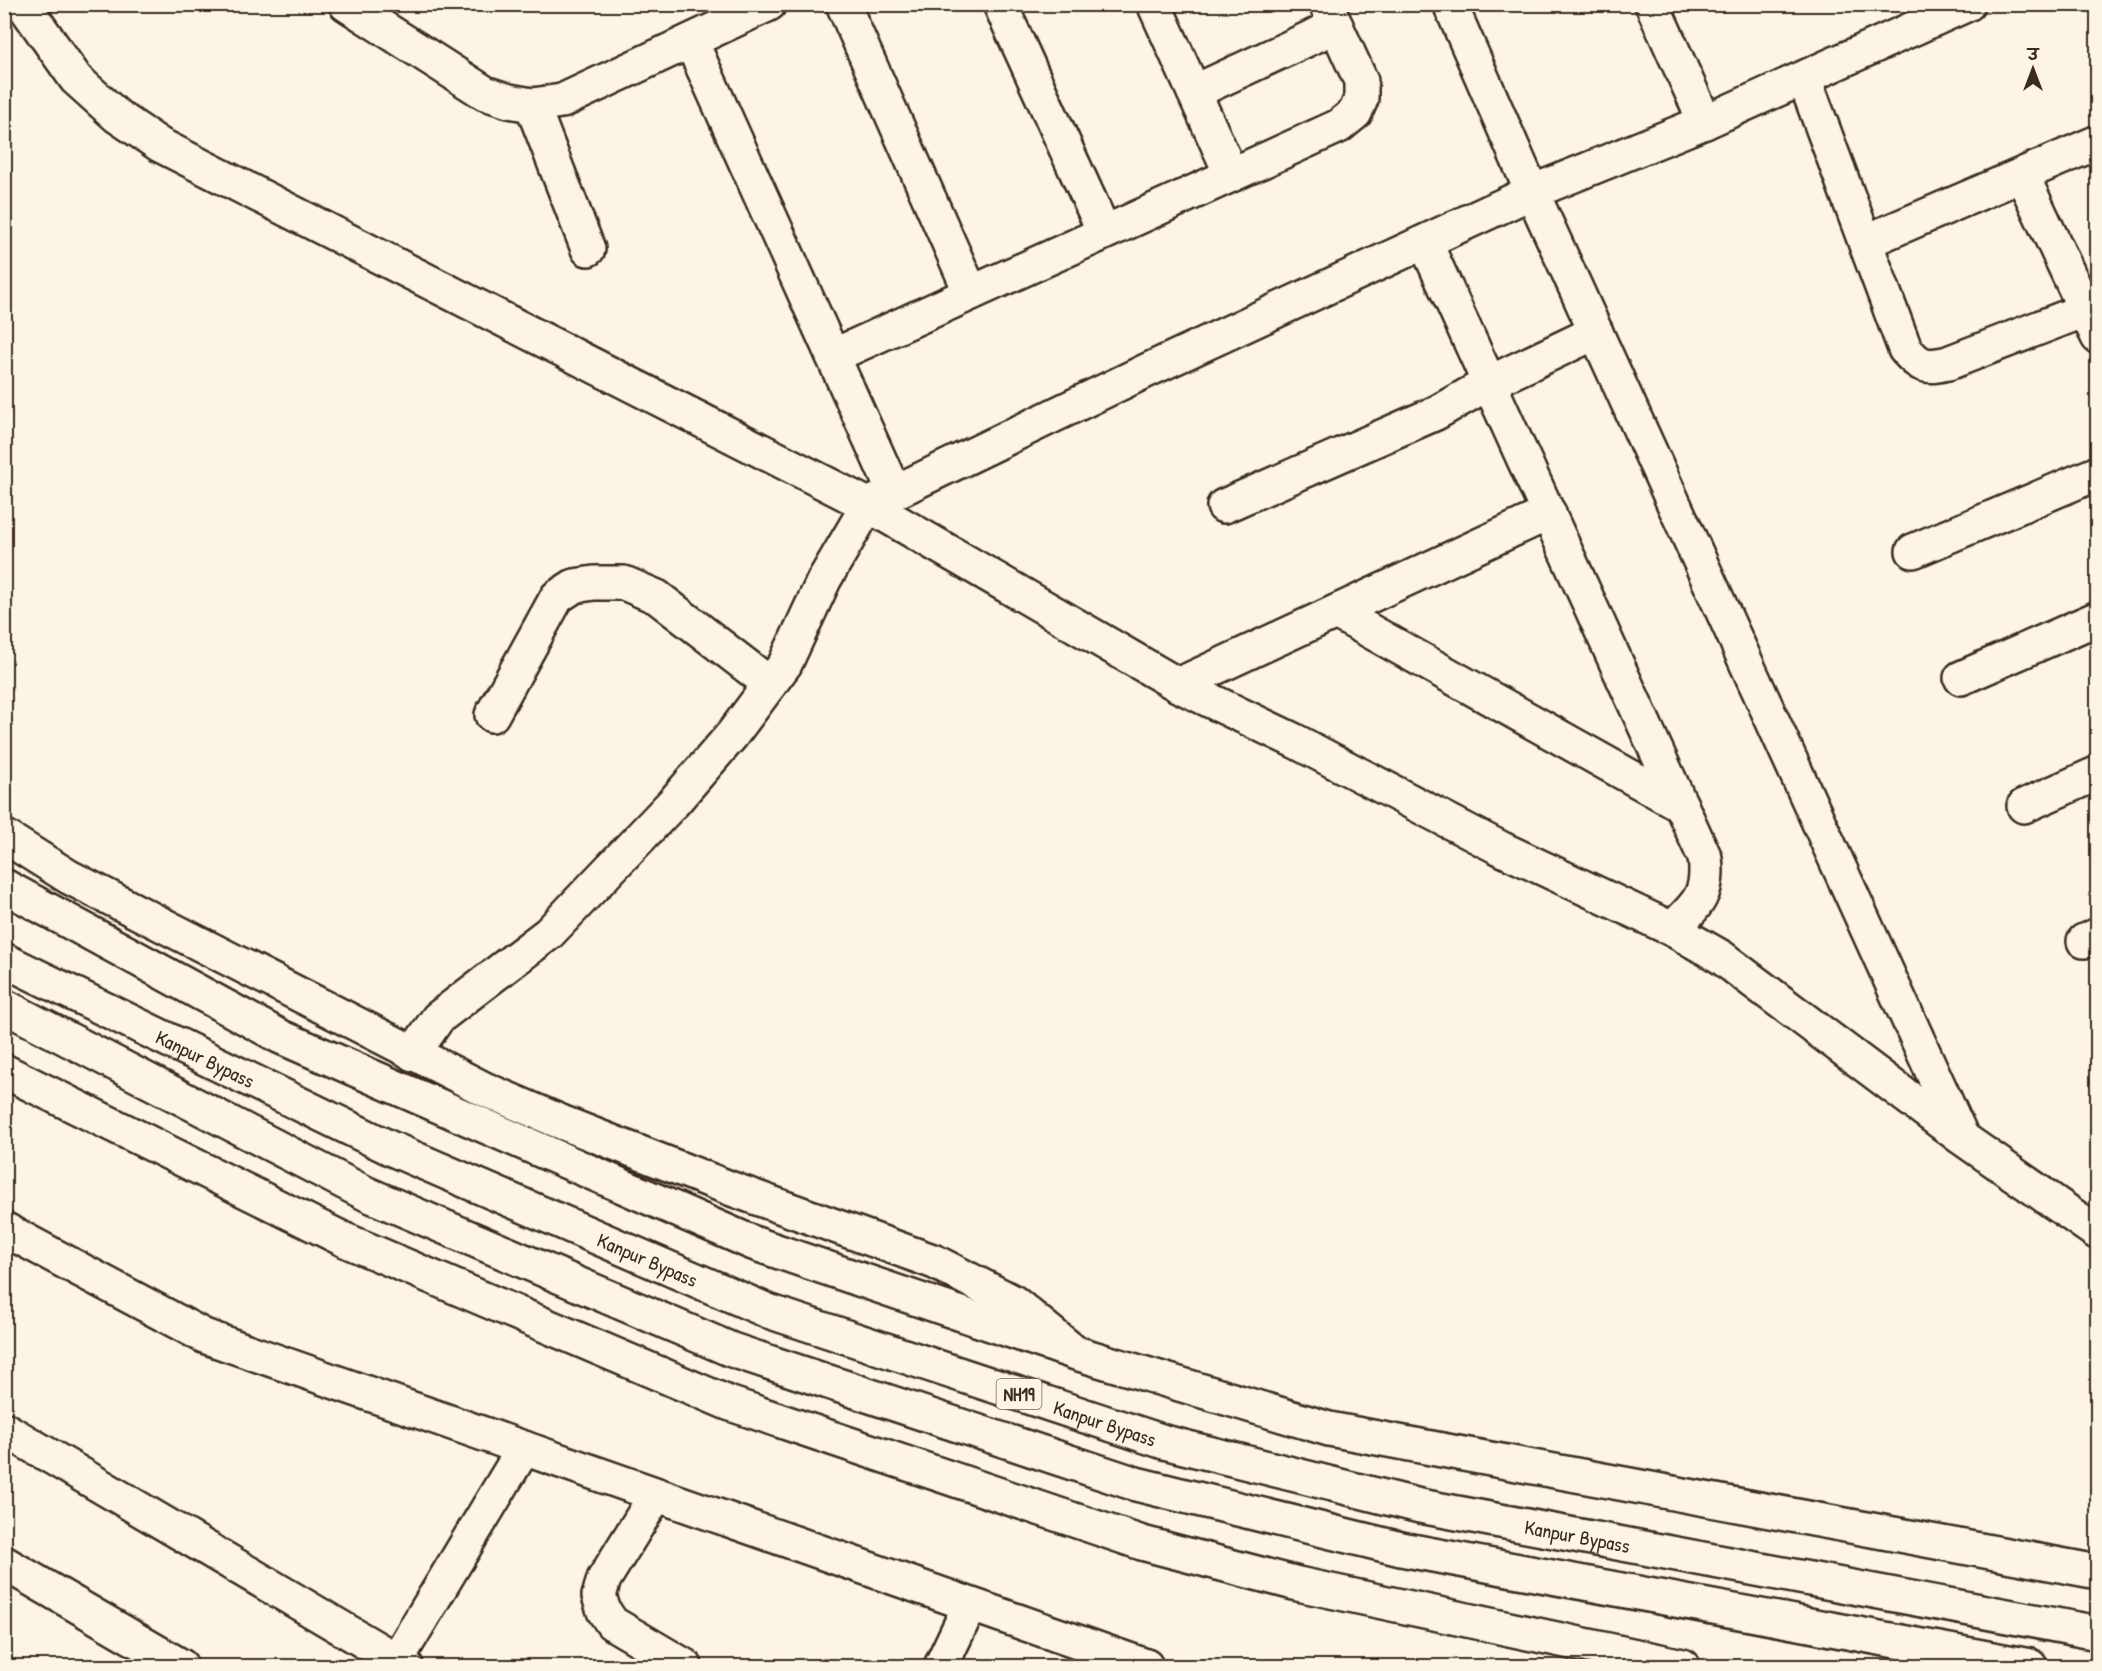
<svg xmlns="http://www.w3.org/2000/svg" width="2102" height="1671" viewBox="0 0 2102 1671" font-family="'Patrick Hand','Playpen Sans Deva',sans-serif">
<rect width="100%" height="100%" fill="#fcf5e5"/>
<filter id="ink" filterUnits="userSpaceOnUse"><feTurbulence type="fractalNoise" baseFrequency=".0167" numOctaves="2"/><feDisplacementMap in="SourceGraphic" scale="12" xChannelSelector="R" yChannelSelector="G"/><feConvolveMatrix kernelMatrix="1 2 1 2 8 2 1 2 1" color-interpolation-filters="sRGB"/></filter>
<g filter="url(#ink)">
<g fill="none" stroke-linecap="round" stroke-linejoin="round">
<g stroke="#3b2a1e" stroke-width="38">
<g id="minor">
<path d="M 23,4 L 76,79 L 117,116 L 160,145 L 868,505 L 1178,685 L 1295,741 L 1502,849 L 1672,929 L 1721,957 L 1962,1138 L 2098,1233"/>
<path d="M 346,4 L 485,93 L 509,101 L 532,105 L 562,101 L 769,4"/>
<path d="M 843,4 L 971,293"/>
<path d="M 1000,4 L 1104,232"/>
<path d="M 1154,4 L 1231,174"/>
<path d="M 1450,4 L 1532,192 L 1961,1135"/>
<path d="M 1652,4 L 1705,122"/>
<path d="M 691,41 L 894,492"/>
<path d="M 1804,78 L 1905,349 C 1920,367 1926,368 1948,363 L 2085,310"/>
<path d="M 1194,92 L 1336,26"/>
<path d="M 532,105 L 588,249"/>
<path d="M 2022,175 L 2098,337"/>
<path d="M 1425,242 L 1705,858 C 1710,894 1697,905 1672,929"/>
<path d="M 1865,242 L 2098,142"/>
<path d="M 833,356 L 1339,126 L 1355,113 L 1361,99 L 1361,81 L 1326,4"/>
<path d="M 1224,506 L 1436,413 L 1489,383 L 1596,332"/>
<path d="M 1913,551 L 2098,473"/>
<path d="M 1336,612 L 1681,805"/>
<path d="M 1961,678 L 2098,618"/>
<path d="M 1178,685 L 1549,513"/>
<path d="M 492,715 L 557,597 L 574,586 L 594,583 L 624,583 L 657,597 L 770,684"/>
<path d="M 2024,806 L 2098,773"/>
<path d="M 4,836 L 69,877 L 484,1089 L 561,1122 L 732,1189 L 935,1262 L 1013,1302 L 1074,1352"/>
<path d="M 2084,941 L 2098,935"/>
<path d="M 413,1054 L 438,1018 L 549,933 L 673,803 L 732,735 L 785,664 L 824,580 L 868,505 L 1148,370 L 1532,192 L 1705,122 L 1968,4"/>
<path d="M 4,1229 L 204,1336 L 1146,1666"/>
<path d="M 4,1429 L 406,1666"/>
<path d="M 656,1495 L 604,1579 L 599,1596 L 604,1611 L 612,1623 L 685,1666"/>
<path d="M 4,1563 L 181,1666"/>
<path d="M 393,1666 L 524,1448"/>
<path d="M 941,1666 L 970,1605"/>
</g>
</g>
<g stroke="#3b2a1e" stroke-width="38">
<g id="major">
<path d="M 4,886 L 281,1037 L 753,1243 L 1076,1353 L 1329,1429 L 2098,1572"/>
<path d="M 4,1071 L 345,1240 L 728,1403 L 1142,1543 L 1298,1584 L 1683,1666"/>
</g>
</g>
<g stroke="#3b2a1e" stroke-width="38">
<g id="highway">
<path id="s1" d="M 4,960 L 390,1148 L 768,1311 L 1164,1442 L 1420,1506 L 2098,1633"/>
<path d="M 4,1006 L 367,1194 L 732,1350 L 1136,1484 L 1401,1549 L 2030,1666"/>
</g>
</g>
<use href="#minor" stroke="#fcf5e5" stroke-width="33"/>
<use href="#major" stroke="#fcf5e5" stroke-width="33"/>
<use href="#highway" stroke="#fcf5e5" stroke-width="33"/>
</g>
</g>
<g text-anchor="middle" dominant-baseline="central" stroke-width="5" stroke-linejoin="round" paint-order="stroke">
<rect fill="#fcf5e5" stroke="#75675a" stroke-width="1.5" x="996.5" y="1379" width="45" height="30" rx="4.5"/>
<g font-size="18" font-weight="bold" fill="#3b2a1e">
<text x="1019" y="1394">NH19</text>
</g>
<g font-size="20" fill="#3b2a1e" stroke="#fcf5e5">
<text stroke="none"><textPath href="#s1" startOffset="224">Kanpur Bypass</textPath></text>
<text stroke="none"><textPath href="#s1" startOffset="710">Kanpur Bypass</textPath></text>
<text stroke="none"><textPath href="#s1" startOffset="1196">Kanpur Bypass</textPath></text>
<text stroke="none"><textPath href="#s1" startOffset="1682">Kanpur Bypass</textPath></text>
</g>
</g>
<rect width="2102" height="1671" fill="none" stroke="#fcf5e5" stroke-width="24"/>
<rect x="12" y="12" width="2078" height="1647" fill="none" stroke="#3b2a1e" stroke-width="2" filter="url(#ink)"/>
<g transform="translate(2033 69)" stroke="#fcf5e5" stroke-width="4.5" paint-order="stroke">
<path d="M0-4.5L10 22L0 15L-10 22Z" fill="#3b2a1e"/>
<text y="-9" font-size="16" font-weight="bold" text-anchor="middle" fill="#3b2a1e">उ</text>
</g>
</svg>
